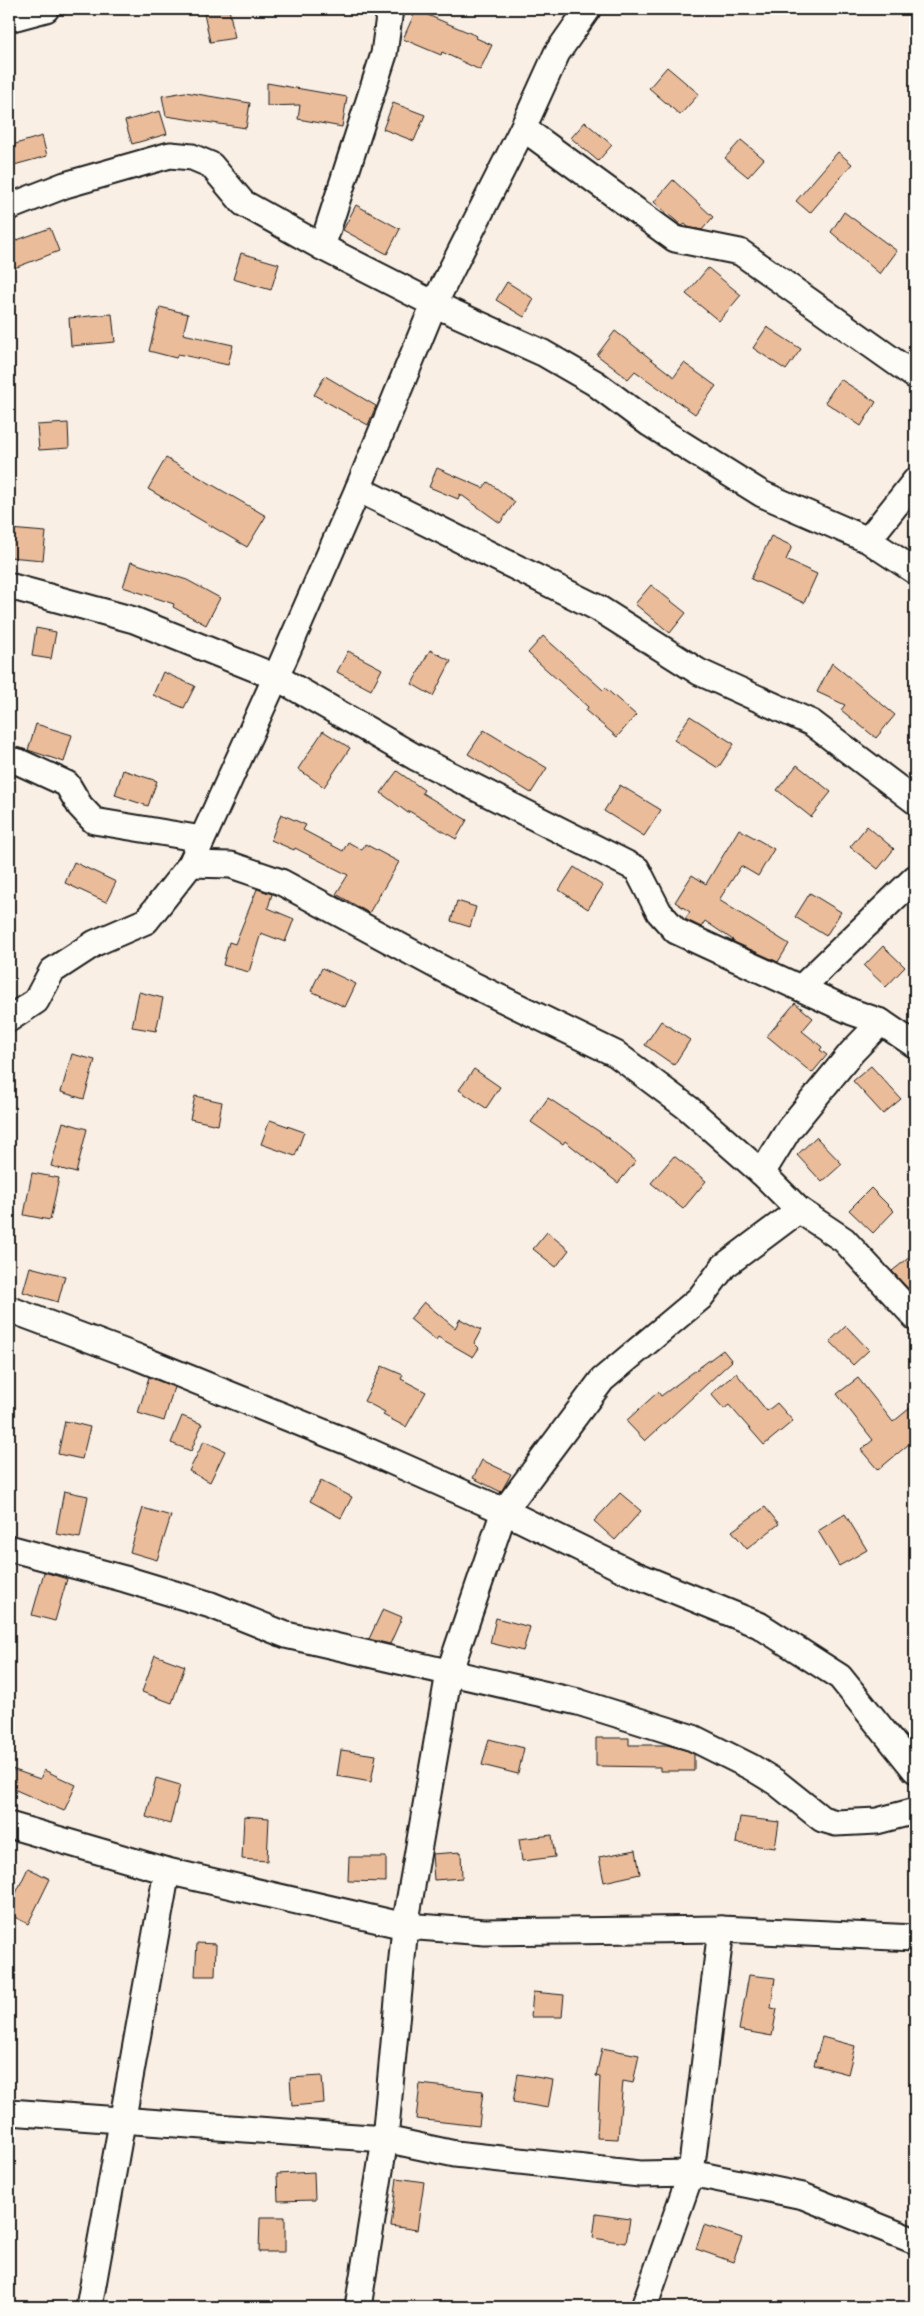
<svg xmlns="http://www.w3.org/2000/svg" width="924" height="2316" viewBox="0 0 924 2316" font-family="Mali,sans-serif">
<rect width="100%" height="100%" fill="#f9efe4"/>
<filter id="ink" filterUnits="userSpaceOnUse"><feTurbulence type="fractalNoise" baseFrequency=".02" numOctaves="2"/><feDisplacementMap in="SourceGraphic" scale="10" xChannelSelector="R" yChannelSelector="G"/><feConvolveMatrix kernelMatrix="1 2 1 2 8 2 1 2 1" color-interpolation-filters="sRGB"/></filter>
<g filter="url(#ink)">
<g fill="#eabc9a" stroke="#1c1c1c">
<path d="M 203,9 L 229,9 L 235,38 L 210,42 Z"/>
<path d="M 416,10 L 477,36 L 476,38 L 492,45 L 480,70 L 442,52 L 441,55 L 403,39 Z"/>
<path d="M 667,67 L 699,94 L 680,115 L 649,88 Z"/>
<path d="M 267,83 L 347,97 L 342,127 L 298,119 L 300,105 L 267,106 Z"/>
<path d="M 185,92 L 250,103 L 246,128 L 166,116 L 162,96 Z"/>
<path d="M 393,103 L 425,115 L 414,141 L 383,129 Z"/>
<path d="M 160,111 L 167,134 L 132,144 L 125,121 Z"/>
<path d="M 585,122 L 612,145 L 598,161 L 571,138 Z"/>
<path d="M 42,136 L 47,156 L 14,165 L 9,146 Z"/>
<path d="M 741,140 L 764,159 L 748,177 L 725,158 Z"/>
<path d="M 838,152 L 852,164 L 810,213 L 796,201 Z"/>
<path d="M 673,180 L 713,217 L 702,230 L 688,227 L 685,224 L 682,226 L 654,202 Z"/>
<path d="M 356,205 L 400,229 L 387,254 L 343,230 Z"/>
<path d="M 844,212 L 897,251 L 880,274 L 831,232 Z"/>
<path d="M 50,228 L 59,251 L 9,270 L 9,243 Z"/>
<path d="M 241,253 L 279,264 L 271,290 L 233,279 Z"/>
<path d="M 708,268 L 741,295 L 719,321 L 686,294 Z"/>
<path d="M 507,282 L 534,299 L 524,317 L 496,300 Z"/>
<path d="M 160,307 L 188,314 L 183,334 L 233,345 L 228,365 L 178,354 L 176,358 L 149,351 Z"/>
<path d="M 112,314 L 115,342 L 71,346 L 69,318 Z"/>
<path d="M 767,327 L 801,349 L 786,370 L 753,348 Z"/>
<path d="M 615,331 L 674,377 L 684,363 L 716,386 L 695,414 L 635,371 L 628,379 L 597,355 Z"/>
<path d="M 325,376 L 376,406 L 368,425 L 314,395 Z"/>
<path d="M 840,379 L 876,402 L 861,426 L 825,402 Z"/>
<path d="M 68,423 L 69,448 L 39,450 L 37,425 Z"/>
<path d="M 166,458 L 266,516 L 247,547 L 148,489 Z"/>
<path d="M 437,468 L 483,488 L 488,482 L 515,502 L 500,523 L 460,494 L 458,499 L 429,487 Z"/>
<path d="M 9,529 L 46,532 L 43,560 L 9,557 Z"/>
<path d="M 771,536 L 792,546 L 786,560 L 817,574 L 804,603 L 751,579 Z"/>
<path d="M 131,562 L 187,580 L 220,598 L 206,625 L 173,607 L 174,604 L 123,587 Z"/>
<path d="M 651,585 L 686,613 L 670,633 L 635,604 Z"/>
<path d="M 36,628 L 56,632 L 51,659 L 32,656 Z"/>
<path d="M 543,636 L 603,690 L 605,688 L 636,715 L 617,737 L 586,711 L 588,707 L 528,653 Z"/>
<path d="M 430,650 L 451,661 L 433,696 L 412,684 Z"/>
<path d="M 348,651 L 382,669 L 371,690 L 337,672 Z"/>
<path d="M 832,663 L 895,715 L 876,738 L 841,710 L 845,705 L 817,692 Z"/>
<path d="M 163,672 L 195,686 L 184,708 L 153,695 Z"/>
<path d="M 690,716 L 734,744 L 718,768 L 674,740 Z"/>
<path d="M 36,724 L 72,735 L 64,762 L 28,750 Z"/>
<path d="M 484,730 L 547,768 L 531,793 L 468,754 Z"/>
<path d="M 323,731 L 350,748 L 324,787 L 298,769 Z"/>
<path d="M 797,765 L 831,792 L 811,817 L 777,790 Z"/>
<path d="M 123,770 L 157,781 L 148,806 L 115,795 Z"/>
<path d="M 397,771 L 424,790 L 422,793 L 467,820 L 456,839 L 409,811 L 408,813 L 381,793 Z"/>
<path d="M 620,785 L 661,810 L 644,836 L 604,811 Z"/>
<path d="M 281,814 L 306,825 L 303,830 L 343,851 L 348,842 L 362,850 L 365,844 L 399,862 L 369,913 L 336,894 L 348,875 L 295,848 L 294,850 L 271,840 Z"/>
<path d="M 867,826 L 894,849 L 878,869 L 850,847 Z"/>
<path d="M 739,829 L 774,849 L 758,876 L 741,866 L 719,900 L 789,944 L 778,962 L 732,941 L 733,940 L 705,921 L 701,927 L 685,919 L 690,912 L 675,902 L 692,875 L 706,884 Z"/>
<path d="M 74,862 L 116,882 L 106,902 L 65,883 Z"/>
<path d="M 574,867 L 603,886 L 588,909 L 559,890 Z"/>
<path d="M 257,889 L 272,894 L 268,908 L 294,919 L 285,942 L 261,933 L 249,972 L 223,965 L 229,942 L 235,944 Z"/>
<path d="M 810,893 L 841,912 L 826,936 L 795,917 Z"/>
<path d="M 457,901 L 476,907 L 470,927 L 451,921 Z"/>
<path d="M 883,946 L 905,967 L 886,987 L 864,966 Z"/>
<path d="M 322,968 L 356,984 L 345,1007 L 311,991 Z"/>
<path d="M 139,992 L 163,998 L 156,1031 L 132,1027 Z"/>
<path d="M 795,1003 L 813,1018 L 802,1031 L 822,1047 L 820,1050 L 827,1055 L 812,1073 L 767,1036 Z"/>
<path d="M 661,1021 L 690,1040 L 674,1065 L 645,1045 Z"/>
<path d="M 72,1054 L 95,1060 L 84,1099 L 61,1092 Z"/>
<path d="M 871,1066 L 901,1099 L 883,1114 L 853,1081 Z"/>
<path d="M 474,1069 L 500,1087 L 486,1108 L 459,1090 Z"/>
<path d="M 195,1096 L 222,1102 L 218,1125 L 190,1119 Z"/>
<path d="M 548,1098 L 603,1134 L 636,1161 L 618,1183 L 565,1141 L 563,1144 L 531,1122 Z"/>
<path d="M 270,1120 L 304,1132 L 295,1156 L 261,1144 Z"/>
<path d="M 63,1122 L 87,1129 L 76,1173 L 51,1166 Z"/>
<path d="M 816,1137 L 842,1164 L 822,1182 L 797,1155 Z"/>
<path d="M 674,1156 L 706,1181 L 683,1209 L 651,1183 Z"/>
<path d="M 32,1173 L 59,1178 L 50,1220 L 24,1215 Z"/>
<path d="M 871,1188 L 894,1211 L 873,1233 L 849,1210 Z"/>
<path d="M 547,1232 L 569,1250 L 556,1267 L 533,1249 Z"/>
<path d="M 915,1253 L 915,1296 L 892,1271 Z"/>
<path d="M 30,1267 L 65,1276 L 58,1302 L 23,1292 Z"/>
<path d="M 424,1302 L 455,1328 L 460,1319 L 481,1330 L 474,1343 L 479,1348 L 473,1357 L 438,1337 L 436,1340 L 410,1319 Z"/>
<path d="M 846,1326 L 869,1350 L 853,1365 L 830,1341 Z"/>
<path d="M 723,1350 L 732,1361 L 645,1441 L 626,1421 L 658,1392 L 661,1396 Z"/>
<path d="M 382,1366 L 403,1375 L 401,1379 L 426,1392 L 406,1427 L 383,1415 L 385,1412 L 364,1401 Z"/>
<path d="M 736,1373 L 767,1411 L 777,1403 L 793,1421 L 764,1445 L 729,1405 L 724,1409 L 711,1394 Z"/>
<path d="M 149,1377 L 174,1387 L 164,1421 L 138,1413 Z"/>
<path d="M 858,1378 L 893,1422 L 915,1404 L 915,1439 L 878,1470 L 861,1450 L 873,1440 L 837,1394 Z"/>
<path d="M 182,1416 L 202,1424 L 191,1451 L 171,1443 Z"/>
<path d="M 65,1421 L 90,1427 L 82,1459 L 58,1454 Z"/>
<path d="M 204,1441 L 225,1451 L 210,1482 L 189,1471 Z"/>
<path d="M 482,1460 L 511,1474 L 501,1492 L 473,1478 Z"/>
<path d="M 321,1481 L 352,1497 L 341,1518 L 310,1501 Z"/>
<path d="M 64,1491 L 88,1496 L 80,1538 L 56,1534 Z"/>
<path d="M 620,1493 L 641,1511 L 615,1540 L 594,1521 Z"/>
<path d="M 765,1507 L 779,1524 L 747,1549 L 732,1531 Z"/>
<path d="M 143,1508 L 171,1516 L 157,1560 L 130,1552 Z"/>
<path d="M 845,1514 L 867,1550 L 839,1566 L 818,1531 Z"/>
<path d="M 44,1572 L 67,1579 L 55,1621 L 32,1615 Z"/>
<path d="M 383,1609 L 402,1617 L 390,1644 L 369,1639 Z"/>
<path d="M 496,1618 L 530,1627 L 523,1651 L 490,1643 Z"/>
<path d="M 155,1655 L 185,1666 L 172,1703 L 142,1692 Z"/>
<path d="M 596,1738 L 629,1738 L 629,1745 L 667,1745 L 688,1751 L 694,1754 L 694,1771 L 660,1771 L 660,1767 L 596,1766 Z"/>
<path d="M 489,1739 L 524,1748 L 518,1774 L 482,1765 Z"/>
<path d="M 341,1750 L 376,1755 L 371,1782 L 337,1776 Z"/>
<path d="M 9,1768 L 40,1779 L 44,1770 L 76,1785 L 64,1811 L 9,1787 Z"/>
<path d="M 156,1778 L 180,1785 L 170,1824 L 146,1817 Z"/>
<path d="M 244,1816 L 269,1818 L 267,1861 L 242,1859 Z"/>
<path d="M 740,1817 L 779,1822 L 775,1848 L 736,1843 Z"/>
<path d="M 552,1835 L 555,1857 L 522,1861 L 519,1839 Z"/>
<path d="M 636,1850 L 640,1874 L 604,1882 L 599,1857 Z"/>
<path d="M 461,1852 L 462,1878 L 434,1880 L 432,1854 Z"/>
<path d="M 349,1857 L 386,1857 L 386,1882 L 348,1881 Z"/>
<path d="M 28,1868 L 50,1879 L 28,1924 L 9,1914 L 9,1908 Z"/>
<path d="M 197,1943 L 216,1944 L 215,1976 L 195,1976 Z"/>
<path d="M 749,1975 L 775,1978 L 771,2008 L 777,2009 L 772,2036 L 739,2030 Z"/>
<path d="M 533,1992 L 564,1995 L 562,2017 L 531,2017 Z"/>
<path d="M 822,2037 L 855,2046 L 848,2074 L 814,2065 Z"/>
<path d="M 602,2048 L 639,2055 L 633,2083 L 623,2081 L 618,2139 L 597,2138 L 600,2077 L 596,2076 Z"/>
<path d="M 518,2074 L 553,2080 L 548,2108 L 513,2102 Z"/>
<path d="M 322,2076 L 324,2103 L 292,2106 L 290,2078 Z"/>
<path d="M 420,2084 L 483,2091 L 479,2126 L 416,2119 Z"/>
<path d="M 314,2172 L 315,2200 L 278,2201 L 277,2174 Z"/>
<path d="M 397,2178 L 424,2182 L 417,2230 L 391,2226 Z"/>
<path d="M 596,2214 L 630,2219 L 626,2243 L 593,2238 Z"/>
<path d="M 260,2217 L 285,2217 L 285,2252 L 259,2252 Z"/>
<path d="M 704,2225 L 742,2238 L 733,2262 L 696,2249 Z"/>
</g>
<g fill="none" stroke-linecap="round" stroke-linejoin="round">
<g stroke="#1c1c1c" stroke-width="29">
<g id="minor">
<path d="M 9,19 L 46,9"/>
<path d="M 523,128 L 675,239 L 740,252 L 915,376"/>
<path d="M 9,207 L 65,185 L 170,155 L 192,157 L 211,165 L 243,203 L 322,247 L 434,304 L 543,353 L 595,383 L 650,424 L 762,494 L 868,540 L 915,571"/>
<path d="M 322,247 L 384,54 L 390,9"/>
<path d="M 358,489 L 598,608 L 699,672 L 812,723 L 915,801"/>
<path d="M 868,540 L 915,481"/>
<path d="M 9,586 L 134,620 L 276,677 L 415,757 L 637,869 L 659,912 L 676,931 L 852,1012 L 881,1022 L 915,1045"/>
<path d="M 9,760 L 19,762 L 67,784 L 80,806 L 94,821 L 202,839"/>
<path d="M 191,864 L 231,865 L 281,882 L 463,980 L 616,1054 L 688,1108 L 762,1173 L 799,1210 L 844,1240 L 915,1317"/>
<path d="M 801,988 L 915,878"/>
<path d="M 9,1019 L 36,1001 L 52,971 L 95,943 L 146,921 L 191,864 L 276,677 L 358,489 L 434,304 L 523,128 L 557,53 L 588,9"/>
<path d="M 762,1173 L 789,1129 L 852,1052 L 881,1022"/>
<path d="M 9,1309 L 137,1357 L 350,1443 L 504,1511 L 629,1572 L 759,1625 L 840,1677 L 915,1770"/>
<path d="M 9,1548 L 125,1579 L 211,1605 L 286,1635 L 578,1702 L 693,1738 L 751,1767 L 777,1783 L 822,1819 L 836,1823 L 877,1821 L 915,1811"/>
<path d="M 9,1825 L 167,1871 L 405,1926 L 485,1932 L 721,1929 L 915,1938"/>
<path d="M 9,2112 L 385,2139 L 455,2154 L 640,2174 L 691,2173 L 803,2196 L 915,2241"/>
<path d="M 89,2307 L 167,1871"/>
<path d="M 358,2307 L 385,2139 L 405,1926 L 449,1673 L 504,1511 L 602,1380 L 700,1298 L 724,1266 L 799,1210"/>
<path d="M 644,2307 L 691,2173 L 721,1929"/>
</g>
</g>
<use href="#minor" stroke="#fdfcf7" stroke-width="25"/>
</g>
</g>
<rect width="924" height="2316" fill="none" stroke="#fdfcf7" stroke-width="30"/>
<rect x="15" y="15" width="894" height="2286" fill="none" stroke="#1c1c1c" stroke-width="2" filter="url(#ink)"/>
</svg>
